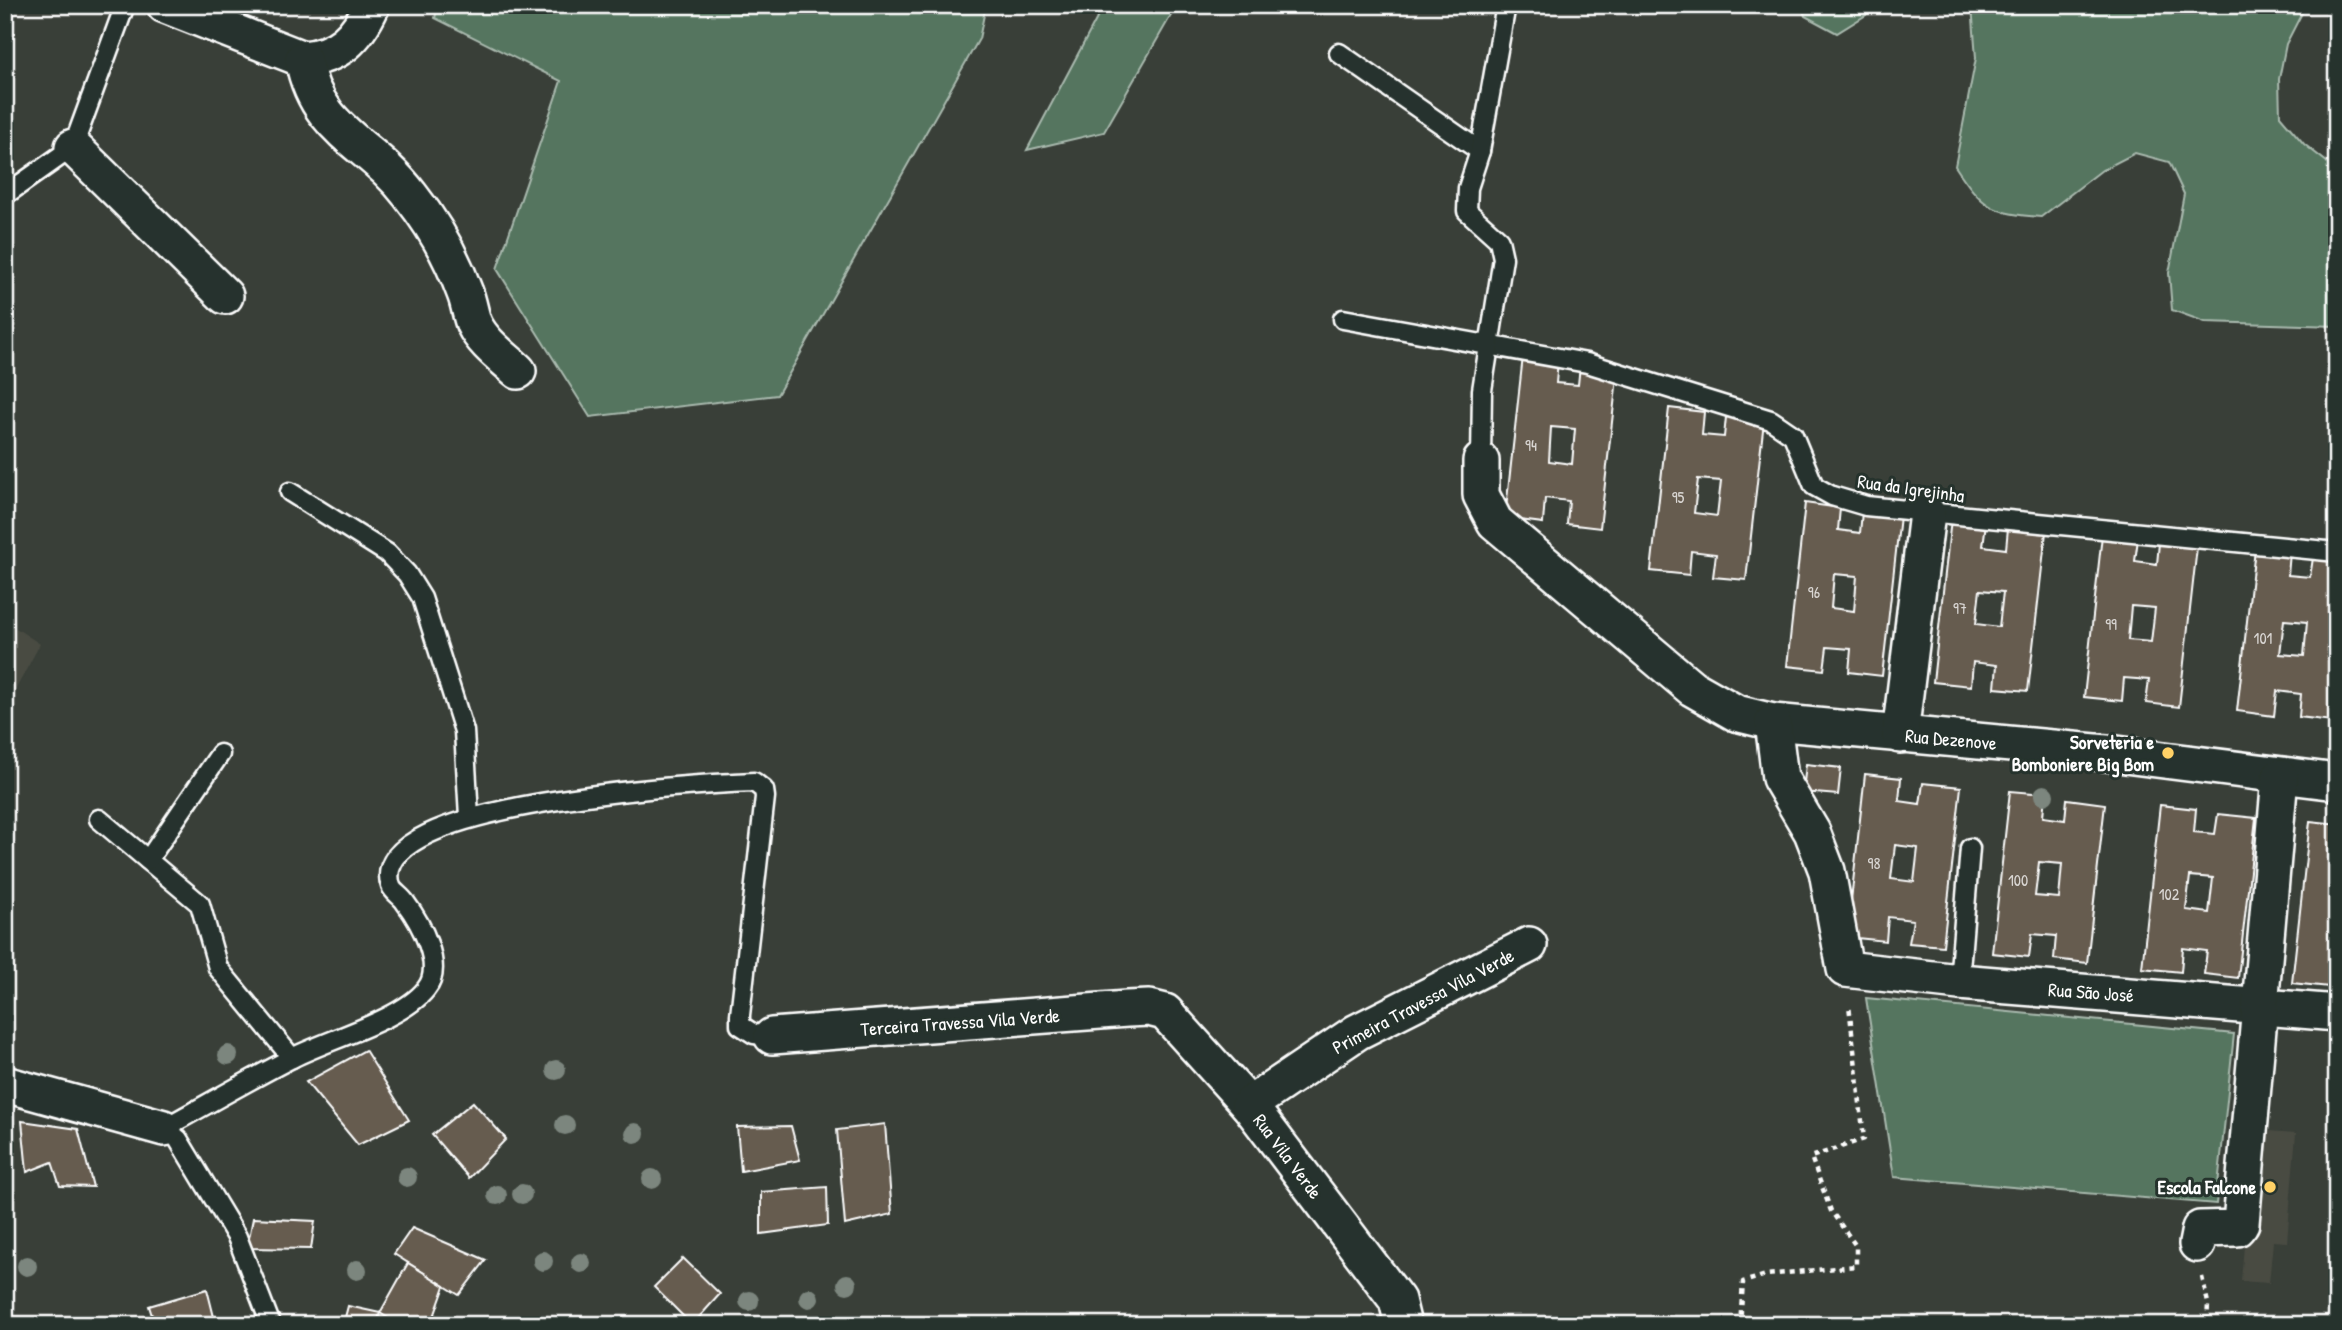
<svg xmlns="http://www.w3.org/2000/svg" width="2342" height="1330" viewBox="0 0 2342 1330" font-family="'Patrick Hand',sans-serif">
<rect width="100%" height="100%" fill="#393f38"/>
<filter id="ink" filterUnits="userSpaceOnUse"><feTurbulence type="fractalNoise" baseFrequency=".0143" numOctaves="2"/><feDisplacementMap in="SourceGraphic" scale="14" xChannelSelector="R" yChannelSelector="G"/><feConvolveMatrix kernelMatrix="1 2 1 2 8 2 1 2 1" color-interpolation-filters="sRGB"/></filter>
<g filter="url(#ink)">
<g fill="#4a4c43">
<path d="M 5,621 L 40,644 L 5,709 Z"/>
<path d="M 2254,1130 L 2296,1133 L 2287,1242 L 2273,1241 L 2269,1283 L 2241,1281 Z"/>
</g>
<g fill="#54755f" stroke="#aabaaf" stroke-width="2">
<path d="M 438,5 L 986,5 L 979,39 L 777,395 L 590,417 L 497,269 L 561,81 L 435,18 Z"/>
<path d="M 1104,5 L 1177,5 L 1104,132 L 1027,150 Z"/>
<path d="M 1801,5 L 1872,5 L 1866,15 L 1837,33 L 1805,16 Z"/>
<path d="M 1972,5 L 2306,5 L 2286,44 L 2279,79 L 2280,116 L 2304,144 L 2337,170 L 2337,326 L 2205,322 L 2172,310 L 2169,273 L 2184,194 L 2169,162 L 2135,153 L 2102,170 L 2041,217 C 1992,214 1982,207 1955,166 L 1976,58 Z"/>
<path d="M 1866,998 L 2234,1034 L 2216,1204 L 1894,1177 Z"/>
</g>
<g fill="#665c50" stroke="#fff" stroke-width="2" fill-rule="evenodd">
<path d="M 1523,356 L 1558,360 L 1556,383 L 1578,385 L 1580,365 L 1618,369 L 1600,528 L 1567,524 L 1569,501 L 1545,498 L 1543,523 L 1505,518 ZM 1551,427 L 1575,429 L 1572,464 L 1549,461 Z"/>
<path d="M 1669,408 L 1704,412 L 1702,435 L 1724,437 L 1726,417 L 1764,421 L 1746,580 L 1713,577 L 1716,554 L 1691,551 L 1689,575 L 1651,571 ZM 1698,479 L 1721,481 L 1717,516 L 1694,513 Z"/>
<path d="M 1805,503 L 1840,508 L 1838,530 L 1860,533 L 1862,512 L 1900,516 L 1882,676 L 1849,672 L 1851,649 L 1827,647 L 1824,670 L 1787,666 ZM 1834,574 L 1857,576 L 1854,611 L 1831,608 Z"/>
<path d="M 1951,519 L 1986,523 L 1983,546 L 2006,549 L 2008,528 L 2046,532 L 2028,691 L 1995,688 L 1997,665 L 1973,662 L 1971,686 L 1933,682 ZM 1980,590 L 2003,592 L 1999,627 L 1976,624 Z"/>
<path d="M 2102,535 L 2138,539 L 2135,561 L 2157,564 L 2159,543 L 2197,547 L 2179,707 L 2146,703 L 2149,680 L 2124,678 L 2122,701 L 2084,697 ZM 2131,606 L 2155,608 L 2151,642 L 2128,640 Z"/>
<path d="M 2255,549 L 2290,553 L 2288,575 L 2310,577 L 2313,558 L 2337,560 L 2337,681 L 2332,721 L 2299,717 L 2301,694 L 2277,691 L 2274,716 L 2237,711 ZM 2284,620 L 2307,622 L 2304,656 L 2280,654 Z"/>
<path d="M 1806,764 L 1841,768 L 1838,795 L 1803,792 Z"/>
<path d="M 1865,774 L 1901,778 L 1899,801 L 1920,804 L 1923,783 L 1961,787 L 1943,946 L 1909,943 L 1913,920 L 1888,917 L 1886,941 L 1847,937 ZM 1895,845 L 1918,848 L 1914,882 L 1891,879 Z"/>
<path d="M 2010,791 L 2045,794 L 2043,817 L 2065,820 L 2067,799 L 2105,804 L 2087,963 L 2054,959 L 2056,936 L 2032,934 L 2029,957 L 1992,953 ZM 2039,862 L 2062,864 L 2059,898 L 2035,896 Z"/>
<path d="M 2160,805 L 2196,809 L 2194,832 L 2215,834 L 2218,814 L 2256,818 L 2238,978 L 2204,974 L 2207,951 L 2183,948 L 2181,972 L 2142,968 ZM 2190,876 L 2213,878 L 2209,913 L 2186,910 Z"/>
<path d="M 2310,821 L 2337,824 L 2337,964 L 2332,964 L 2329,987 L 2292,983 Z"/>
<path d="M 365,1050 L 409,1120 L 358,1145 L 306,1082 Z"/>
<path d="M 473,1102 L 506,1139 L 469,1178 L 432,1135 Z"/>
<path d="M 22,1121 L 78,1129 L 93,1187 L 60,1186 L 52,1162 L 27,1172 Z"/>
<path d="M 885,1124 L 892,1214 L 845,1225 L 837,1130 Z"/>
<path d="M 791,1126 L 800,1160 L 741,1171 L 737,1127 Z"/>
<path d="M 827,1187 L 828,1225 L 761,1234 L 761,1192 Z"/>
<path d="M 253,1218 L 315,1221 L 311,1249 L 247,1248 Z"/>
<path d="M 412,1228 L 486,1260 L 459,1295 L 394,1254 Z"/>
<path d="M 683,1258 L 720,1294 L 692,1325 L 654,1287 Z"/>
<path d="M 408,1263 L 445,1286 L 431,1325 L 399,1325 L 380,1313 Z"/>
<path d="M 207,1289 L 216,1325 L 155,1325 L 149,1306 Z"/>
<path d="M 348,1306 L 380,1313 L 376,1325 L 343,1325 Z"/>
</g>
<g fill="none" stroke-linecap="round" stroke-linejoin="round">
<g stroke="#fff" stroke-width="23">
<g id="service">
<path d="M 1339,53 L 1480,151"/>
<path d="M 5,195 L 73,147 L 125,5"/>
<path d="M 1343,319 L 1587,363 L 1771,420 L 1793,435 L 1814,486 L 1832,496 L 1866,506 L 2337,552"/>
<path d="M 1481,461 L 1482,390 L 1503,258 L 1499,240 L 1467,211 L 1468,188 L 1480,151 L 1506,5"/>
<path d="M 290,492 L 387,553 L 407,574 L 422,598 L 464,731 L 469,816"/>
<path d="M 99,819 L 200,904 L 218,968 L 292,1058"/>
<path d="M 148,860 L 220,754"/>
<path d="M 1959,982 L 1970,848"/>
<path d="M 271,1325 L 237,1237 L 178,1139 L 164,1128 C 206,1105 247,1081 290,1059 C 326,1040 402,1020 426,989 C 445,966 420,922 405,902 C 401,896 393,892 391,886 C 361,801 702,784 754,782 L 764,790 L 765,797 L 740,1015 L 740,1025 L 754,1034 L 772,1036"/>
</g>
</g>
<g stroke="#fff" stroke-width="40">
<g id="minor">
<path d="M 165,5 L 303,59 C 339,56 357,38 372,5"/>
<path d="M 303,59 C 317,133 369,141 410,195 C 434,225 452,257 465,293 C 469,303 470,314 474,324 C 483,343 503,357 518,371"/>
<path d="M 73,147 L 225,296"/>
<path d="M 1481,461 L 1481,495 L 1495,522 L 1692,688 L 1736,713 L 1773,722 L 2117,754 L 2337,782"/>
<path d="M 1773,722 L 1780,778 L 1812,832 L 1827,871 L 1845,969 L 1959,982 L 2337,1013"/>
<path d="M 1900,735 L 1927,513"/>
<path d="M 772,1036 L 1127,1009 L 1149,1008 L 1165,1012 L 1249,1105 L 1397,1300 L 1403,1325"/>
<path d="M 5,1084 L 164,1128"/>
<path d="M 1249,1105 L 1357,1032 L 1529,945"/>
<path d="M 2197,1244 L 2200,1229 L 2237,1228 L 2241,1223 L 2280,777"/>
</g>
</g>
<g stroke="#fff" stroke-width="4.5" stroke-dasharray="5 5" stroke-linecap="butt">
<path d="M 2202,1277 L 2208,1303 L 2207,1325"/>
<path d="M 1740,1325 L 1743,1282 L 1766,1275 L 1856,1266 L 1856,1246 L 1831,1211 L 1811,1157 L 1864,1139 L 1849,1005"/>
</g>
<use href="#service" stroke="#26332d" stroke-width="18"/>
<use href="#minor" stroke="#26332d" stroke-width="35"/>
</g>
<g fill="#7c867e">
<circle cx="2044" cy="795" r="10"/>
<circle cx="228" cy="1055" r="10"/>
<circle cx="556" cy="1070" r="10"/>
<circle cx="565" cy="1125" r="10"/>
<circle cx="635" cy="1133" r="10"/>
<circle cx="407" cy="1177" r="10"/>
<circle cx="652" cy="1179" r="10"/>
<circle cx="522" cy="1194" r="10"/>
<circle cx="497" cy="1195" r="10"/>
<circle cx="543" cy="1261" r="10"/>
<circle cx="581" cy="1263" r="10"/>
<circle cx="27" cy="1266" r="10"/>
<circle cx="357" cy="1270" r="10"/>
<circle cx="847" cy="1284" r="10"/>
<circle cx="809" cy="1298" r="10"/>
<circle cx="749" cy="1301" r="10"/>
</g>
</g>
<g fill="#ffd166" stroke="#26332d" stroke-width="2.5">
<circle cx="2168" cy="753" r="7"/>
<circle cx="2270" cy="1187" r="7"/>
</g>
<g text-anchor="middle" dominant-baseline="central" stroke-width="6" stroke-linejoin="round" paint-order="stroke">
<g font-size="16" fill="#d9d6d3">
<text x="1531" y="445">94</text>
<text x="1678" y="497">95</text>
<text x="1814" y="592">96</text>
<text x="1960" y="608">97</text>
<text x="2111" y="624">99</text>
<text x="2263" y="638">101</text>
<text x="1874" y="863">98</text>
<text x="2018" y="880">100</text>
<text x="2169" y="894">102</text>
</g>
<g font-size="19" fill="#fff" stroke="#26332d">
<text transform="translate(1911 488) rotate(8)">Rua da Igrejinha</text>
<text transform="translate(1951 739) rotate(5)">Rua Dezenove</text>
<text transform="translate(2091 992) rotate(4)">Rua São José</text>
<text transform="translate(1423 1001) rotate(-28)">Primeira Travessa Vila Verde</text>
<text transform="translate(960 1022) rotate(-4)">Terceira Travessa Vila Verde</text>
<text transform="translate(1288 1156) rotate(53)">Rua Vila Verde</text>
</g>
<g font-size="19" font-weight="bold" fill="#fff" stroke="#26332d" text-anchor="end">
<text x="2154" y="742">Sorveteria e<tspan x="2154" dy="22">Bomboniere Big Bom</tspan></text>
<text x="2256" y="1187">Escola Falcone</text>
</g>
</g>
<rect width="2342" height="1330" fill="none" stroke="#26332d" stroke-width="28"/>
<rect x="14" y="14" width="2314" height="1302" fill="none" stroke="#fff" stroke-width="2.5" filter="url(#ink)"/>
</svg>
